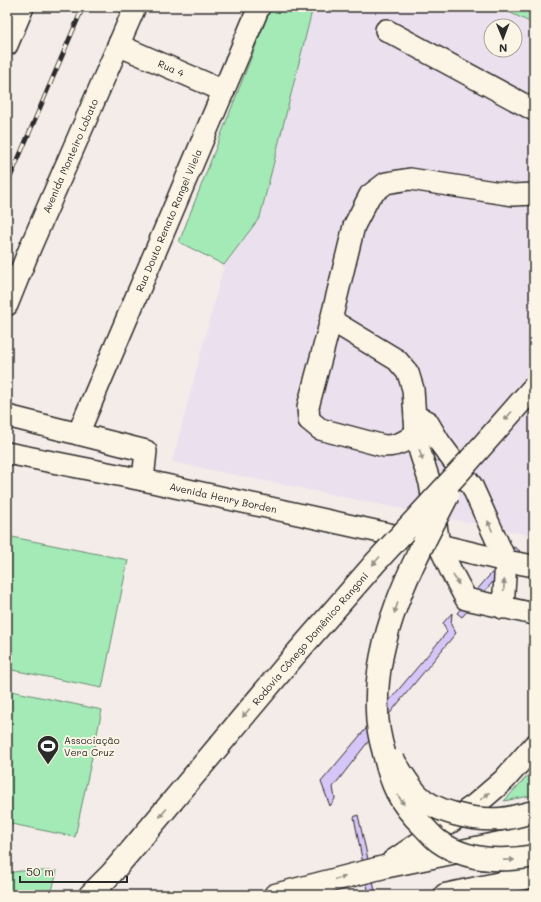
<svg xmlns="http://www.w3.org/2000/svg" width="541" height="902" viewBox="0 0 541 902" font-family="Mali,sans-serif">
<rect width="100%" height="100%" fill="#f4ece9"/>
<filter id="ink" filterUnits="userSpaceOnUse"><feTurbulence type="fractalNoise" baseFrequency=".025" numOctaves="2"/><feDisplacementMap in="SourceGraphic" scale="8" xChannelSelector="R" yChannelSelector="G"/><feConvolveMatrix kernelMatrix="1 2 1 2 8 2 1 2 1" color-interpolation-filters="sRGB"/></filter>
<g filter="url(#ink)">
<path fill="#ebe1ee" fill-rule="evenodd" d="M 313,7 L 498,7 L 534,24 L 534,536 L 172,462 L 224,265 L 260,217 ZM 491,26 L 515,26 L 515,50 L 491,50 Z"/>
<g fill="#a4eab7" stroke="#688a71">
<path d="M 271,7 L 313,7 L 260,217 L 224,265 L 179,242 Z"/>
<path d="M 498,7 L 534,7 L 534,24 Z"/>
<path d="M 7,536 L 128,560 L 102,688 L 7,669 Z"/>
<path d="M 7,690 L 102,710 L 75,837 L 7,823 Z"/>
<path d="M 534,769 L 534,795 L 504,801 Z"/>
<path d="M 21,871 L 57,871 L 51,895 L 7,895 L 7,873 Z"/>
</g>
<g fill="#d5c6f8" stroke="#2b2b2b">
<path d="M 514,547 L 520,551 L 462,617 L 457,613 Z"/>
<path d="M 452,613 L 451,625 L 456,633 L 395,707 L 333,787 L 335,799 L 330,806 L 321,782 L 447,632 L 443,623 Z"/>
<path d="M 358,815 L 376,895 L 369,895 L 354,817 Z"/>
</g>
<g fill="none" stroke-linecap="round" stroke-linejoin="round">
<g stroke="#2b2b2b" stroke-width="24">
<g id="minor">
<path d="M 386,30 L 534,110"/>
<path d="M 7,45 L 23,7"/>
<path id="s1" d="M 118,45 L 224,91"/>
<path d="M 534,194 L 513,195 L 410,179 L 386,183 L 370,195 L 354,226 L 331,320 L 397,360 L 408,373 L 413,389 L 416,433 L 420,452 L 430,483 L 439,545 L 451,571 L 466,599 L 534,614"/>
<path id="s2" d="M 7,305 L 30,248 L 135,7"/>
<path d="M 331,320 L 308,407 L 309,420 L 320,429 L 384,446 C 403,446 412,437 424,424"/>
<path d="M 7,416 L 146,451 L 143,480"/>
<path d="M 415,417 L 427,421 L 440,443 L 472,486 L 506,561 L 503,608"/>
<path id="s3" d="M 78,434 L 259,7"/>
<path id="s4" d="M 7,453 L 143,480 L 439,545 L 506,561 L 534,566"/>
</g>
</g>
<g stroke="#2b2b2b" stroke-width="25">
<g id="highway">
<path d="M 393,861 L 475,805 L 504,780 L 534,746"/>
<path d="M 90,895 L 111,874 L 139,841"/>
<path d="M 275,895 L 384,867 L 534,836"/>
<path d="M 445,895 L 534,876"/>
</g>
</g>
<use href="#minor" stroke="#fcf5e5" stroke-width="21"/>
<use href="#highway" stroke="#fcf5e5" stroke-width="22"/>
<g stroke="#2b2b2b" stroke-width="4.5">
<path id="rail" d="M 7,185 L 83,7"/>
</g>
<use href="#rail" stroke="#fcf5e5" stroke-width="3" stroke-dasharray="9" stroke-linecap="butt"/>
<g stroke="#2b2b2b" stroke-width="25" stroke-linecap="butt">
<g id="highway-bridge">
<path d="M 448,495 C 414,561 374,634 377,711 C 377,725 380,739 384,753 C 391,784 399,803 423,826 C 428,831 433,837 438,841 C 466,861 502,862 534,856"/>
<path d="M 394,761 C 401,772 408,784 417,794 C 435,813 475,821 501,819 C 512,818 523,814 534,812"/>
<path id="s5" d="M 139,841 L 295,655 L 376,562 L 460,471 L 534,387"/>
</g>
</g>
<use href="#highway-bridge" stroke="#fcf5e5" stroke-width="22"/>
</g>
<defs><path id="oneway-solid" d="M-6-.8H1V-3.2L6.5 0L1 3.2V.8H-6Z"/></defs>
<g fill="#949088">
<use href="#oneway-solid" transform="translate(508 416) rotate(131)"/>
<use href="#oneway-solid" transform="translate(421 455) rotate(73)"/>
<use href="#oneway-solid" transform="translate(490 526) rotate(-114)"/>
<use href="#oneway-solid" transform="translate(376 561) rotate(132)"/>
<use href="#oneway-solid" transform="translate(456 580) rotate(59)"/>
<use href="#oneway-solid" transform="translate(504 585) rotate(-87)"/>
<use href="#oneway-solid" transform="translate(396 608) rotate(109)"/>
<use href="#oneway-solid" transform="translate(246 713) rotate(130)"/>
<use href="#oneway-solid" transform="translate(485 796) rotate(-39)"/>
<use href="#oneway-solid" transform="translate(401 800) rotate(57)"/>
<use href="#oneway-solid" transform="translate(163 813) rotate(130)"/>
<use href="#oneway-solid" transform="translate(509 860) rotate(-1)"/>
<use href="#oneway-solid" transform="translate(340 878) rotate(-14)"/>
</g>
</g>
<defs>
<g id="stadium-pin" transform="scale(1.15)"><path d="M0 17L-7.5 6A9.5 9.5 0 1 1 7.5 6Z" fill="#2b2b2b" stroke="#fcf5e5"/><path d="M0-5a6.5 5 0 1 0 0 10a6.5 5 0 1 0 0-10ZM-3.5-1.8h7v3.6h-7Z" fill="#fff"/></g>
</defs>
<g fill-rule="evenodd">
<use href="#stadium-pin" x="48" y="746"/>
</g>
<g text-anchor="middle" dominant-baseline="central" stroke-width="4" stroke-linejoin="round" paint-order="stroke">
<g font-size="10" fill="#2b2b2b" stroke="#fcf5e5">
<text stroke="none"><textPath href="#s1" startOffset="58">Rua 4</textPath></text>
<text stroke="none"><textPath href="#s2" startOffset="162">Avenida Monteiro Lobato</textPath></text>
<text stroke="none"><textPath href="#s3" startOffset="232">Rua Douto Renato Rangel Vilela</textPath></text>
<text stroke="none"><textPath href="#s4" startOffset="221">Avenida Henry Borden</textPath></text>
<text stroke="none"><textPath href="#s5" startOffset="265">Rodovia Cônego Domênico Rangoni</textPath></text>
</g>
<g font-size="10" fill="#2b2b2b" stroke="#fcf5e5" text-anchor="start">
<text x="64" y="740">Associação<tspan x="64" dy="12">Vera Cruz</tspan></text>
</g>
</g>
<rect width="541" height="902" fill="none" stroke="#fcf5e5" stroke-width="24"/>
<rect x="12" y="12" width="517" height="878" fill="none" stroke="#2b2b2b" stroke-width="1.5" filter="url(#ink)"/>
<g transform="translate(503 38) rotate(179)"><circle r="19" fill="#fcf5e5" stroke="#a8a49b"/>
<path d="M0-3L7 15L0 10L-7 15Z" fill="#2b2b2b"/>
<text y="-6" font-size="11" font-weight="bold" text-anchor="middle" fill="#2b2b2b">N</text>
</g>
<path d="M20 876v6h107v-6" fill="none" stroke="#2b2b2b" stroke-width="2"/>
<text x="26" y="876" font-size="12" fill="#2b2b2b" stroke="#fcf5e5" stroke-width="3" paint-order="stroke">50 m</text>
</svg>
